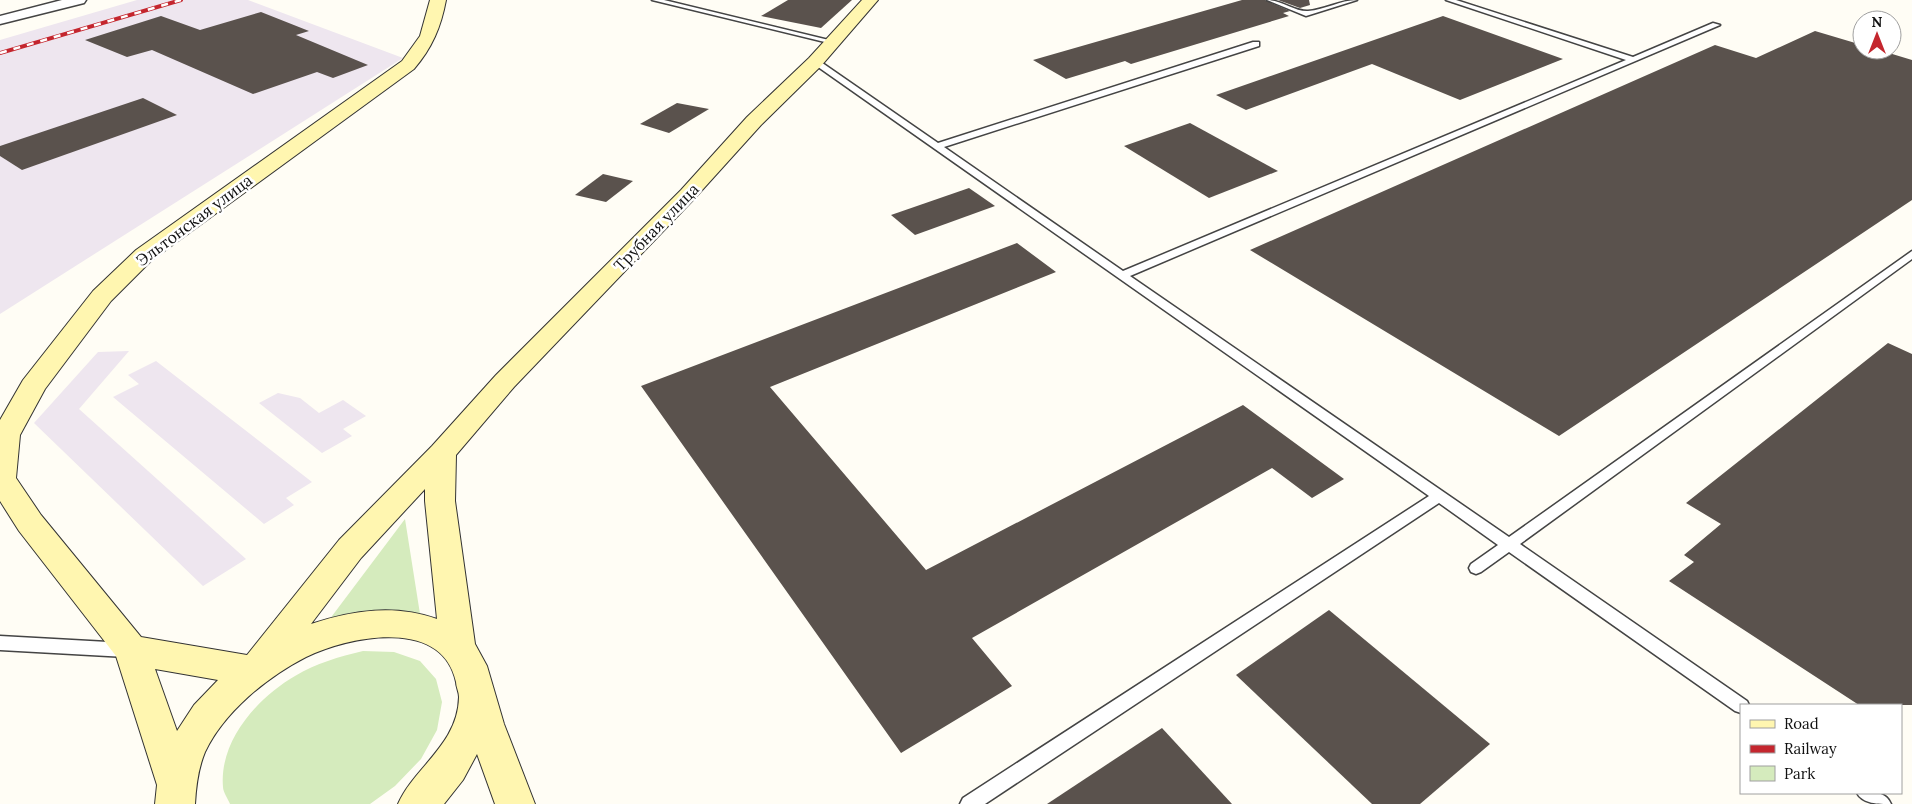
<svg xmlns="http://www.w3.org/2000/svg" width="1912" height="804" viewBox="0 0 1912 804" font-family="Lora,serif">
<rect width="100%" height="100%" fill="#fffdf5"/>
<g fill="#eee6ef">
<path d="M 137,0 L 248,0 L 403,58 L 0,314 L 0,40 Z"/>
<path d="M 129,351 L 79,409 L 246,559 L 203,586 L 34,423 L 98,352 Z"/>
<path d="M 156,361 L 312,482 L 286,498 L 294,505 L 264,524 L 113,397 L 139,384 L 128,375 Z"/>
<path d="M 278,393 L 300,398 L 319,413 L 343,400 L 366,416 L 343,429 L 352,436 L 322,453 L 259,403 Z"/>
</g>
<g fill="#d5ebbd">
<path d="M 405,519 L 420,614 L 392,611 L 326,624 Z"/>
<path d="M 363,651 L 394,652 L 420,661 L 436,679 L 442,702 L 437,730 L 421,759 L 395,786 L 370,804 L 230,804 C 228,799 223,792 223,787 C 219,741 257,698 295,676 C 316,663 339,657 363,651 Z"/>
</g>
<g fill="#5a524d">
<path d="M 788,0 L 852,0 L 821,28 L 761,16 Z"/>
<path d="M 1242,0 L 1265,0 L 1290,11 L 1283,13 L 1289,16 L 1131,64 L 1125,61 L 1066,79 L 1033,60 Z"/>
<path d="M 1278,0 L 1309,0 L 1310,5 L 1300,8 Z"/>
<path d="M 261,12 L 309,31 L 296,35 L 368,65 L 333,78 L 317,72 L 253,94 L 152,50 L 127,57 L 85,40 L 161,16 L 200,30 Z"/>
<path d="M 1443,16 L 1563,59 L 1460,100 L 1372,64 L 1246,110 L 1216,95 Z"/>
<path d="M 1815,31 L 1862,45 L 1862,50 L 1879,50 L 1912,60 L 1912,200 L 1559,436 L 1250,250 L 1715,45 L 1756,58 Z"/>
<path d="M 143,98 L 177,115 L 22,170 L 0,156 L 0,146 Z"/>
<path d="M 677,103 L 709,109 L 669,133 L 640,124 Z"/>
<path d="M 1190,123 L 1278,171 L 1209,198 L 1124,146 Z"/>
<path d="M 603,174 L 633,181 L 606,202 L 575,195 Z"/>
<path d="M 969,188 L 995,206 L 915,235 L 891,215 Z"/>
<path d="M 1017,243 L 1056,272 L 770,387 L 926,570 L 1243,405 L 1344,479 L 1312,498 L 1272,468 L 972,638 L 1012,686 L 901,753 L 641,386 Z"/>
<path d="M 1888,343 L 1912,354 L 1912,705 L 1859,705 L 1669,581 L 1694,562 L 1684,555 L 1721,524 L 1686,503 Z"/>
<path d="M 1329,610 L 1490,744 L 1420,804 L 1372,804 L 1236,675 Z"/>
<path d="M 1162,728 L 1232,804 L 1047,804 Z"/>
</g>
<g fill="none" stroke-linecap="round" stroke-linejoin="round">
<g stroke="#444" stroke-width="3">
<g id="lane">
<path d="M 652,0 L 664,0 L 837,42 L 833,44 Z"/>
<path d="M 1267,0 C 1281,0 1296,12 1308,11 C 1325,10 1340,0 1357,0 L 1306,16 Z"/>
<path d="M 1446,0 L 1456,0 L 1633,57 L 1713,23 L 1720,25 L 1130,276 L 1509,537 L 1912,251 L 1912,259 L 1520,544 L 1747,701 L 1749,705 L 1741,705 L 1741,713 L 1735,711 L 1509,552 L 1481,572 L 1476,574 L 1471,572 L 1469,568 L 1471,564 L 1498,545 L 1439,503 L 985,804 L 960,804 L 963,798 L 1429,496 L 811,62 L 818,60 L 938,143 L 1253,42 L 1259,42 L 1259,46 L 944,147 L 1123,271 L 1626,60 Z"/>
<path d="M 0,636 L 126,643 L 132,645 L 134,650 L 132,655 L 126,657 L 0,650 Z"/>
<path d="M 1857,793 C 1870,792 1885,790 1891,804 C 1878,804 1863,804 1857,793 Z"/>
</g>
</g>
<g stroke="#444" stroke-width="3">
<path id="street" d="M 62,0 L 86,0 L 84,3 L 0,24 L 0,16 Z"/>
</g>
<g stroke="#333" stroke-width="2">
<path id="secondary" d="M 430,0 L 446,0 C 441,27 432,48 414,69 L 152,260 L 111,301 L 45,389 L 20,435 L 16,478 L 41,515 L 141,637 L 247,655 L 339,540 L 432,446 L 496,375 L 681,190 L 747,117 L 809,58 L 862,0 L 878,0 L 821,66 L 761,125 L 695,198 L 514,387 L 456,455 L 455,501 L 475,644 L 487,666 L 504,724 L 535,804 L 495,804 L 477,754 L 463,780 L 444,804 L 398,804 C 414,767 458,745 459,697 C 459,692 456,687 456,682 C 442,617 349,636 306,657 C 267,677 224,712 205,752 C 198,769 196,786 195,804 L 155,804 L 157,785 L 116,656 L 19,531 L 0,501 L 0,420 L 23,380 L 93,291 L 136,250 L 402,61 L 420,36 ZM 425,489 L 425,501 L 437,619 C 395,604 353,610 311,624 L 361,558 ZM 155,669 L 218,680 L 194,705 L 177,731 Z"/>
</g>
<use href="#lane" fill="#fff" fill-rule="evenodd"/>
<use href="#street" fill="#fff" fill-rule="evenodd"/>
<use href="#secondary" fill="#fff6b0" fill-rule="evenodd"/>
<g stroke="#c4262e" stroke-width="4">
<path id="rail" d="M 0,53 L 181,0"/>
</g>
<use href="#rail" stroke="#fff" stroke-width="2.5" stroke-dasharray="7" stroke-linecap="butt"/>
</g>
<g text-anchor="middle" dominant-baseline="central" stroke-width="5" stroke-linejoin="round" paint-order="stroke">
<g font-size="16" fill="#111" stroke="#fff">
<text transform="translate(194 220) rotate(-37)">Эльтонская улица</text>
<text transform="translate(656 227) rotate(-46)">Трубная улица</text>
</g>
</g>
<rect x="1740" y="704" width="162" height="90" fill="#ffffff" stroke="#a0a0a0"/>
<rect x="1750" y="720" width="25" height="8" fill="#fff6b0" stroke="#a0a0a0"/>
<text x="1784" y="729" font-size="15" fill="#111111">Road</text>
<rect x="1750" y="745" width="25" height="8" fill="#c4262e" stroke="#a0a0a0"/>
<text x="1784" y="754" font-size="15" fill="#111111">Railway</text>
<rect x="1750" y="766" width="25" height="15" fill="#d5ebbd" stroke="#a0a0a0"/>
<text x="1784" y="779" font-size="15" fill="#111111">Park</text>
<g transform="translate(1877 35)"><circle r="24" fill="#ffffff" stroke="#a0a0a0"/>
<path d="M0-4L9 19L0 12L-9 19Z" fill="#c4262e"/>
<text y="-8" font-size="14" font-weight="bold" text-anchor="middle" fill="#111111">N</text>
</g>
</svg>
